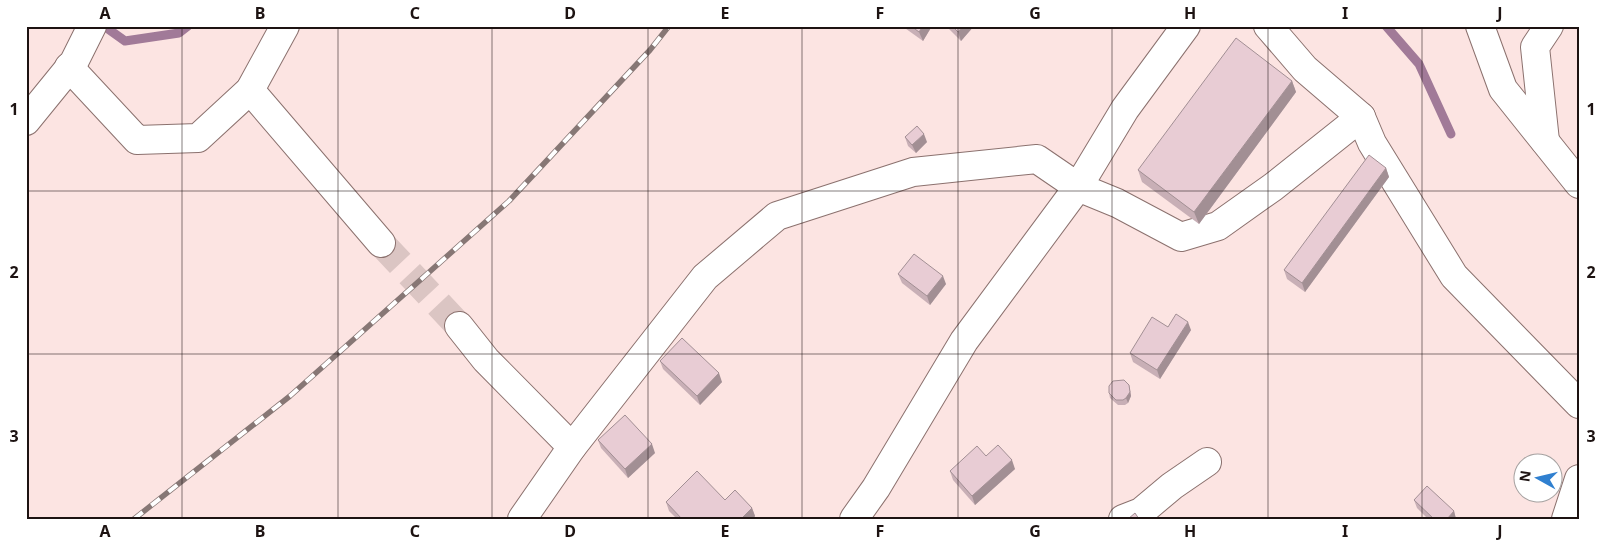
<svg xmlns="http://www.w3.org/2000/svg" width="1605" height="545" viewBox="0 0 1605 545" font-family="'Noto Sans',sans-serif">
<rect width="100%" height="100%" fill="#fce4e2"/>
<g fill="none" stroke-linecap="round" stroke-linejoin="round">
<g stroke="#a17a98" stroke-width="9">
<path d="M 104,26 L 125,41 L 179,33 L 188,26"/>
<path d="M 1386,26 L 1419,64 L 1451,134"/>
</g>
<path stroke="#dbc5c3" stroke-width="28" stroke-dasharray="28 14" stroke-linecap="butt" d="M 381,243 L 459,326"/>
<g stroke="#8b716e" stroke-width="30">
<g id="street">
<path d="M 1268,26 L 1305,69 L 1361,117"/>
<path d="M 1480,26 L 1503,89 L 1579,184"/>
<path d="M 69,67 L 137,140 L 198,138 L 250,90 L 285,26"/>
<path d="M 250,90 L 381,243"/>
<path d="M 26,121 L 74,62 L 92,26"/>
<path d="M 1545,141 L 1535,47 L 1549,26"/>
<path d="M 459,326 L 486,360 L 572,447"/>
<path d="M 522,519 L 572,447 L 705,277 L 777,216 L 913,172 L 1037,159 L 1078,187 L 1125,109 L 1186,26"/>
<path d="M 854,519 L 876,488 L 964,341 L 1078,187 L 1117,203 L 1181,237 L 1218,226 L 1273,187 L 1361,117 L 1372,143 L 1454,276 L 1579,404"/>
<path d="M 1123,519 L 1141,512 L 1172,486 L 1207,462"/>
<path d="M 1566,519 L 1579,479"/>
</g>
</g>
<use href="#street" stroke="#fff" stroke-width="28"/>
<g stroke="#877775" stroke-width="5.5">
<path id="rail" d="M 134,519 L 290,396 L 509,201 L 650,50 L 669,26"/>
</g>
<use href="#rail" stroke="#fff" stroke-width="4" stroke-dasharray="11" stroke-linecap="butt"/>
</g>
<g fill="#c8afb6">
<path d="M 902,26 L 932,26 L 923,41 Z"/>
<path d="M 948,26 L 974,26 L 961,41 L 949,29 Z"/>
<path d="M 1292,81 L 1296,92 L 1199,224 L 1142,182 L 1138,170 Z"/>
<path d="M 905,137 L 927,142 L 916,153 L 908,146 Z"/>
<path d="M 1386,168 L 1389,177 L 1305,292 L 1287,279 L 1284,270 Z"/>
<path d="M 898,274 L 946,284 L 930,305 L 902,283 Z"/>
<path d="M 1168,327 L 1191,330 L 1160,379 L 1133,362 L 1130,353 Z"/>
<path d="M 660,361 L 722,382 L 700,405 L 663,369 Z"/>
<path d="M 1130,390 L 1131,396 L 1128,403 L 1125,405 L 1118,405 L 1110,398 L 1109,393 Z"/>
<path d="M 598,440 L 655,453 L 628,478 L 601,448 Z"/>
<path d="M 986,456 L 1015,469 L 975,505 L 953,480 L 950,471 Z"/>
<path d="M 725,500 L 752,508 L 755,516 L 753,519 L 677,519 L 669,511 L 666,502 Z"/>
<path d="M 1414,500 L 1454,511 L 1456,519 L 1428,519 L 1417,508 Z"/>
</g>
<g fill="#a28f94">
<path d="M 923,26 L 932,26 L 923,41 L 919,32 Z"/>
<path d="M 963,26 L 974,26 L 961,41 L 958,32 Z"/>
<path d="M 1292,81 L 1296,92 L 1199,224 L 1194,212 Z"/>
<path d="M 924,134 L 927,142 L 916,153 L 912,145 Z"/>
<path d="M 1386,168 L 1389,177 L 1305,292 L 1302,283 Z"/>
<path d="M 943,276 L 946,284 L 930,305 L 927,296 Z"/>
<path d="M 1188,322 L 1191,330 L 1160,379 L 1157,370 Z"/>
<path d="M 719,373 L 722,382 L 700,405 L 697,396 Z"/>
<path d="M 1129,385 L 1131,396 L 1128,403 L 1126,398 Z"/>
<path d="M 652,444 L 655,453 L 628,478 L 625,469 Z"/>
<path d="M 1012,460 L 1015,469 L 975,505 L 972,496 Z"/>
<path d="M 752,508 L 755,516 L 753,519 L 741,519 Z"/>
<path d="M 1454,511 L 1456,519 L 1447,519 Z"/>
</g>
<g fill="#e8ccd4" stroke="#a28f94">
<path d="M 911,26 L 923,26 L 919,32 Z"/>
<path d="M 952,26 L 963,26 L 958,32 Z"/>
<path d="M 1236,38 L 1292,81 L 1194,212 L 1138,170 Z"/>
<path d="M 917,126 L 924,134 L 912,145 L 905,137 Z"/>
<path d="M 1369,155 L 1386,168 L 1302,283 L 1284,270 Z"/>
<path d="M 914,254 L 943,276 L 927,296 L 898,274 Z"/>
<path d="M 1176,314 L 1188,322 L 1157,370 L 1130,353 L 1152,317 L 1168,327 Z"/>
<path d="M 682,338 L 719,373 L 697,396 L 660,361 Z"/>
<path d="M 1124,380 L 1129,385 L 1130,392 L 1126,398 L 1123,400 L 1116,400 L 1109,393 L 1109,386 L 1113,381 Z"/>
<path d="M 625,415 L 652,444 L 625,469 L 598,440 Z"/>
<path d="M 998,445 L 1012,460 L 972,496 L 950,471 L 977,446 L 986,456 Z"/>
<path d="M 697,471 L 725,500 L 735,490 L 752,508 L 741,519 L 682,519 L 666,502 Z"/>
<path d="M 1427,486 L 1454,511 L 1447,519 L 1434,519 L 1414,500 Z"/>
<path d="M 1135,513 L 1139,519 L 1128,519 Z"/>
</g>
<path fill="none" stroke="#1d1312" stroke-width="1" stroke-opacity="0.55" d="M 182,26 L 182,519M 338,26 L 338,519M 492,26 L 492,519M 648,26 L 648,519M 802,26 L 802,519M 958,26 L 958,519M 1112,26 L 1112,519M 1268,26 L 1268,519M 1422,26 L 1422,519M 26,191 L 1579,191M 26,354 L 1579,354"/>
<rect width="1605" height="545" fill="none" stroke="#ffffff" stroke-width="55"/>
<g transform="translate(1538 478) rotate(278)"><circle r="24" fill="#ffffff" stroke="#a5a1a0"/>
<path d="M0-4L9 19L0 12L-9 19Z" fill="#3080d0"/>
<text y="-8" font-size="14" font-weight="bold" text-anchor="middle" fill="#1d1312">N</text>
</g>
<rect x="28" y="28" width="1550" height="490" fill="none" stroke="#1d1312" stroke-width="2"/>
<g font-size="16" text-anchor="middle" font-weight="bold" fill="#1d1312">
<text x="105" y="19">A</text>
<text x="260" y="19">B</text>
<text x="415" y="19">C</text>
<text x="570" y="19">D</text>
<text x="725" y="19">E</text>
<text x="880" y="19">F</text>
<text x="1035" y="19">G</text>
<text x="1190" y="19">H</text>
<text x="1345" y="19">I</text>
<text x="1500" y="19">J</text>
<text x="14" y="115">1</text>
<text x="1591" y="115">1</text>
<text x="14" y="278">2</text>
<text x="1591" y="278">2</text>
<text x="14" y="442">3</text>
<text x="1591" y="442">3</text>
<text x="105" y="537">A</text>
<text x="260" y="537">B</text>
<text x="415" y="537">C</text>
<text x="570" y="537">D</text>
<text x="725" y="537">E</text>
<text x="880" y="537">F</text>
<text x="1035" y="537">G</text>
<text x="1190" y="537">H</text>
<text x="1345" y="537">I</text>
<text x="1500" y="537">J</text>
</g>
</svg>
